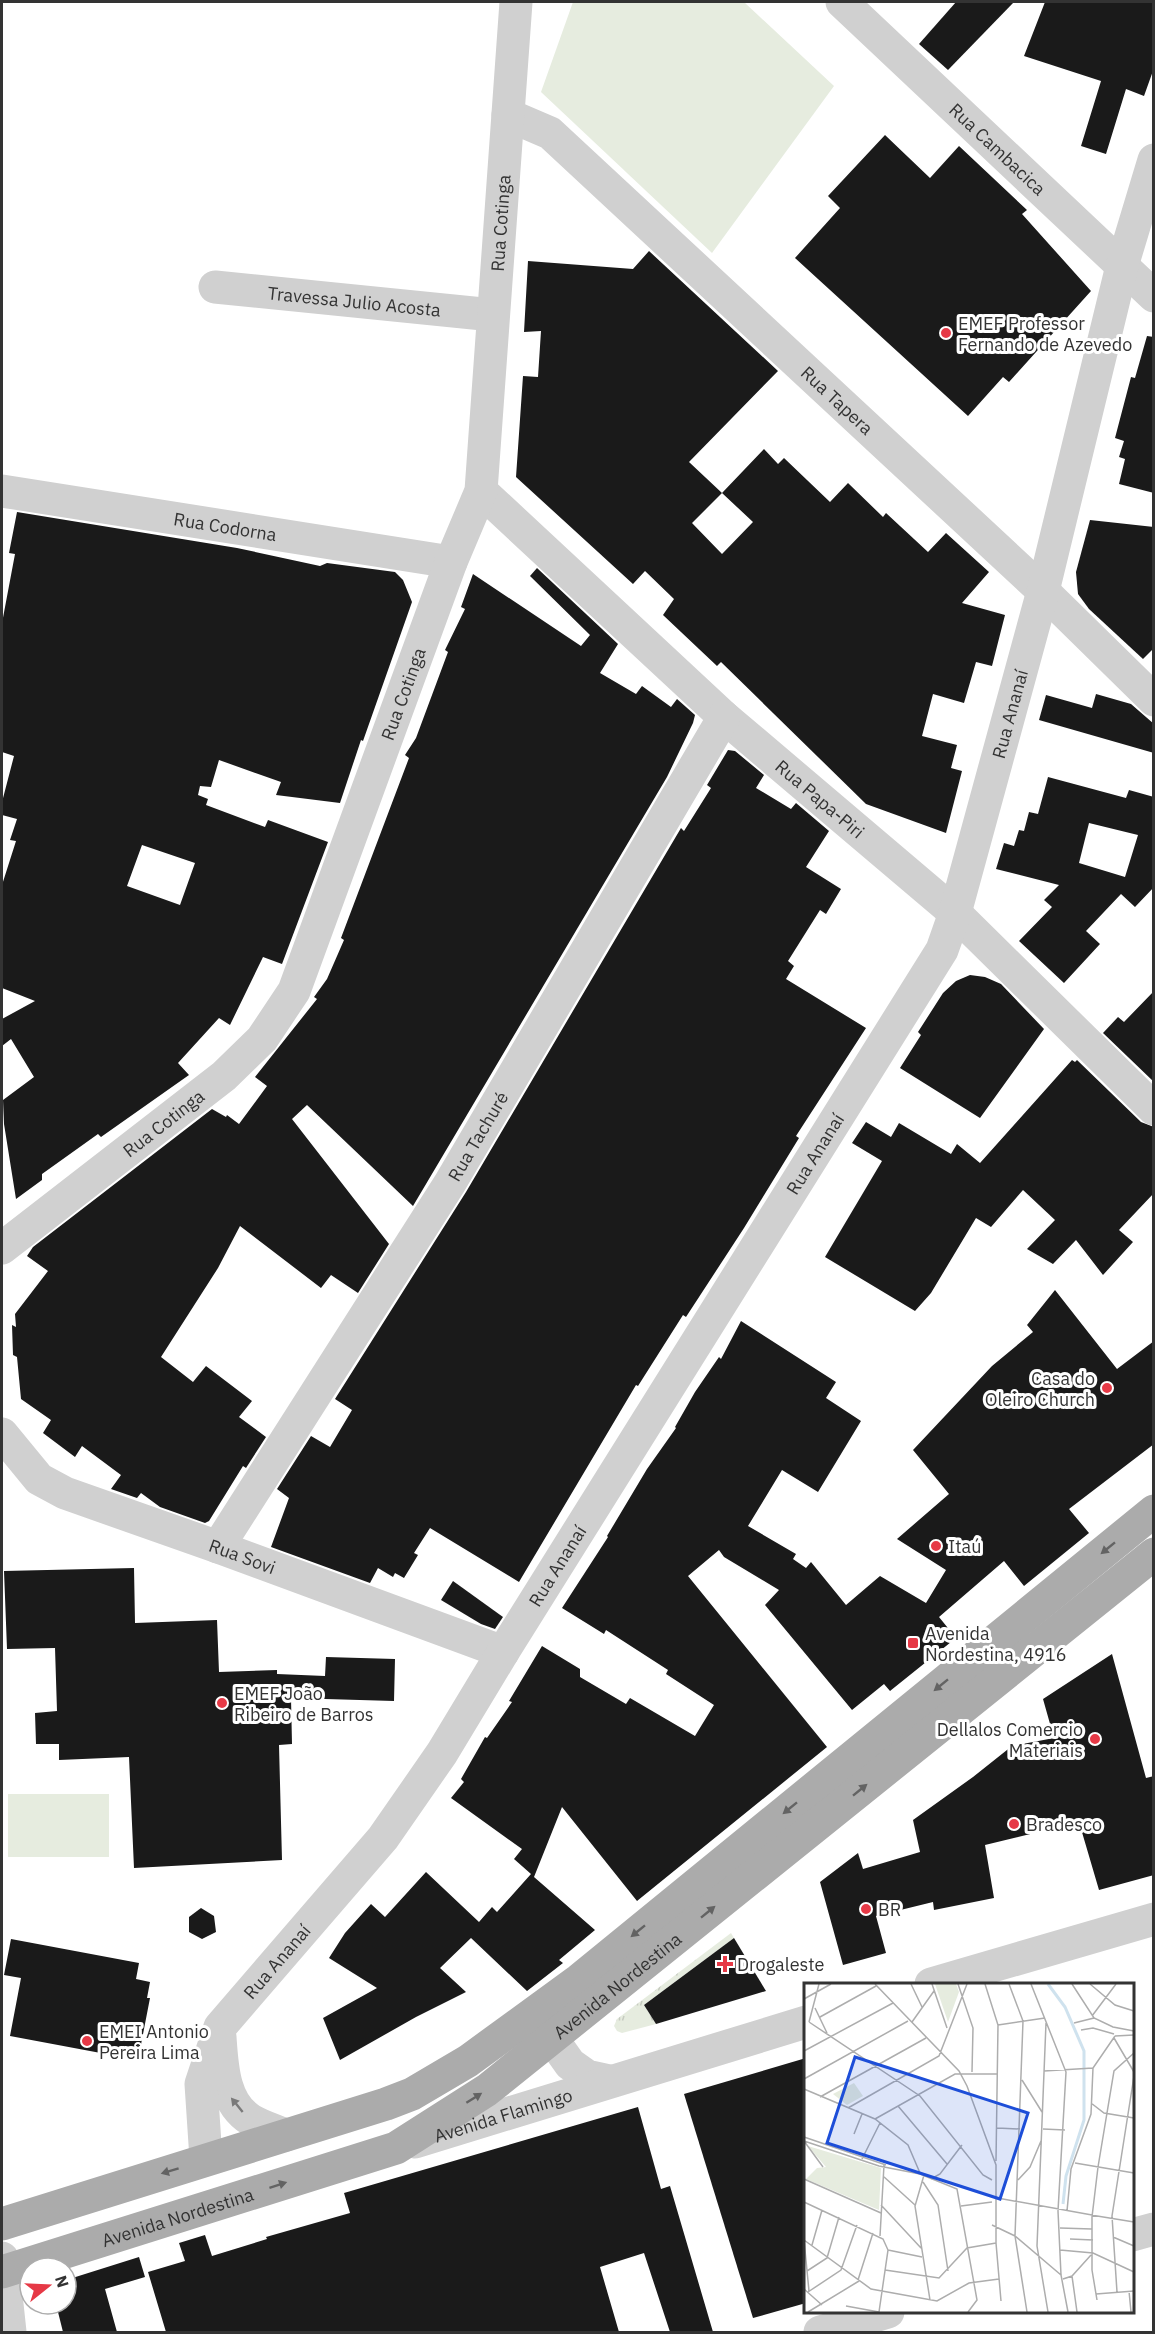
<svg xmlns="http://www.w3.org/2000/svg" width="1155" height="2334" viewBox="0 0 1155 2334" font-family="'IBM Plex Sans',sans-serif">
<defs>
<pattern id="grass-tufts" width="24" height="20" patternUnits="userSpaceOnUse" patternTransform="scale(1.5)"><rect width="24" height="20" fill="#e6ecdf"/><path d="M3 7l-1-3M5 7V3M7 7l1-3M15 17l-1-3M17 17v-4M19 17l1-3" fill="none" stroke="#c6cbc0"/></pattern>
</defs>
<rect width="100%" height="100%" fill="#fff"/>
<path fill="url(#grass-tufts)" d="M 731,1933 L 734,1938 L 644,2005 L 656,2024 L 622,2033 L 617,2031 L 614,2026 L 617,2019 Z"/>
<g fill="#e6ecdf">
<path d="M 573,2 L 744,2 L 834,86 L 712,253 L 541,92 Z"/>
<rect x="8" y="1794" width="101" height="63"/>
</g>
<g fill="#1a1a1a" fill-rule="evenodd">
<path d="M 956,2 L 1014,2 L 948,70 L 919,44 Z"/>
<path d="M 1045,2 L 1154,2 L 1154,68 L 1144,96 L 1126,89 L 1106,154 L 1081,146 L 1101,81 L 1024,56 Z"/>
<path d="M 885,135 L 930,178 L 959,146 L 1027,210 L 1022,214 L 1091,291 L 1009,382 L 1003,377 L 968,416 L 795,258 L 840,208 L 828,196 Z"/>
<path d="M 649,251 L 778,371 L 689,462 L 722,493 L 764,449 L 778,464 L 784,458 L 830,502 L 848,483 L 883,517 L 886,513 L 928,552 L 946,533 L 989,572 L 962,603 L 1005,615 L 992,666 L 976,662 L 964,703 L 933,694 L 922,736 L 957,745 L 951,768 L 962,771 L 946,833 L 866,804 L 721,662 L 717,666 L 663,615 L 674,599 L 645,571 L 633,584 L 516,477 L 523,376 L 538,377 L 541,331 L 524,332 L 528,261 L 633,269 ZM 722,493 L 753,522 L 722,554 L 692,523 Z"/>
<path d="M 1147,336 L 1154,337 L 1154,493 L 1119,484 L 1125,459 L 1119,457 L 1124,441 L 1115,438 L 1131,377 L 1135,378 Z"/>
<path d="M 17,512 L 237,548 L 320,566 L 327,563 L 395,572 L 403,580 L 412,602 L 363,741 L 361,740 L 340,803 L 276,795 L 281,782 L 219,760 L 211,787 L 200,786 L 198,795 L 208,799 L 206,805 L 265,827 L 268,820 L 328,842 L 282,964 L 263,957 L 230,1025 L 219,1018 L 178,1063 L 189,1075 L 101,1137 L 98,1134 L 42,1174 L 42,1180 L 16,1199 L 4,1124 L 3,1100 L 34,1077 L 11,1039 L 2,1046 L 2,1019 L 35,1001 L 2,988 L 2,885 L 16,841 L 10,840 L 17,819 L 2,815 L 2,802 L 14,756 L 2,752 L 2,623 L 15,554 L 9,553 ZM 142,845 L 195,863 L 180,905 L 127,886 Z"/>
<path d="M 1090,520 L 1154,527 L 1154,648 L 1143,659 L 1089,609 L 1078,594 L 1076,572 Z"/>
<path d="M 537,568 L 618,644 L 600,673 L 636,694 L 642,686 L 671,707 L 677,699 L 695,715 L 693,723 L 667,777 L 413,1206 L 307,1105 L 292,1119 L 389,1244 L 358,1293 L 331,1275 L 321,1288 L 240,1226 L 218,1268 L 161,1357 L 193,1382 L 206,1366 L 252,1401 L 239,1417 L 266,1437 L 246,1468 L 243,1466 L 209,1521 L 205,1523 L 160,1507 L 141,1493 L 137,1498 L 111,1489 L 121,1475 L 82,1446 L 75,1457 L 43,1433 L 51,1420 L 21,1399 L 17,1357 L 13,1355 L 12,1325 L 16,1327 L 15,1314 L 48,1271 L 27,1256 L 33,1247 L 212,1109 L 226,1117 L 227,1115 L 239,1124 L 267,1086 L 255,1077 L 317,999 L 314,997 L 327,979 L 344,940 L 341,938 L 409,758 L 405,755 L 416,738 L 448,652 L 445,650 L 465,609 L 461,607 L 473,574 L 581,646 L 590,635 L 530,576 Z"/>
<path d="M 1096,694 L 1131,704 L 1154,724 L 1154,753 L 1039,720 L 1046,695 L 1092,708 Z"/>
<path d="M 728,750 L 735,751 L 764,775 L 756,788 L 791,809 L 796,803 L 829,831 L 806,867 L 841,889 L 826,914 L 820,910 L 788,961 L 794,966 L 786,979 L 866,1028 L 796,1136 L 799,1138 L 744,1228 L 686,1317 L 683,1315 L 638,1386 L 636,1385 L 519,1582 L 430,1528 L 414,1553 L 418,1555 L 404,1578 L 395,1573 L 393,1577 L 378,1568 L 370,1583 L 271,1547 L 289,1498 L 277,1489 L 311,1436 L 330,1447 L 352,1410 L 335,1399 L 466,1192 L 681,828 L 684,831 L 711,788 L 707,785 Z"/>
<path d="M 1048,777 L 1126,798 L 1129,790 L 1154,797 L 1154,887 L 1135,907 L 1121,894 L 1086,931 L 1100,944 L 1064,983 L 1019,941 L 1052,907 L 1044,900 L 1059,885 L 996,869 L 1004,843 L 1014,846 L 1019,830 L 1024,831 L 1029,812 L 1038,814 ZM 1089,823 L 1138,835 L 1125,877 L 1079,863 Z"/>
<path d="M 970,975 L 985,977 L 1001,984 L 1044,1029 L 980,1118 L 900,1068 L 921,1035 L 918,1032 L 943,993 L 956,981 Z"/>
<path d="M 1154,991 L 1154,1082 L 1103,1033 L 1118,1017 L 1124,1022 Z"/>
<path d="M 1072,1060 L 1075,1062 L 1077,1060 L 1141,1122 L 1154,1127 L 1154,1193 L 1119,1230 L 1133,1242 L 1103,1275 L 1076,1240 L 1053,1264 L 1027,1249 L 1055,1220 L 1023,1190 L 991,1227 L 976,1218 L 931,1293 L 915,1311 L 825,1257 L 882,1161 L 852,1143 L 866,1122 L 891,1137 L 899,1123 L 951,1154 L 957,1144 L 980,1163 Z"/>
<path d="M 1055,1290 L 1117,1369 L 1154,1341 L 1154,1444 L 1069,1509 L 1089,1533 L 1024,1586 L 1004,1561 L 939,1617 L 956,1638 L 890,1691 L 884,1684 L 852,1710 L 765,1605 L 779,1590 L 724,1557 L 719,1550 L 688,1576 L 827,1747 L 637,1901 L 562,1807 L 534,1877 L 595,1930 L 559,1960 L 563,1963 L 527,1991 L 471,1938 L 440,1968 L 466,1992 L 416,2017 L 340,2060 L 323,2018 L 377,1988 L 329,1958 L 345,1933 L 371,1904 L 385,1917 L 426,1872 L 479,1922 L 492,1907 L 497,1912 L 531,1874 L 514,1859 L 522,1849 L 451,1798 L 464,1782 L 461,1779 L 485,1737 L 487,1738 L 512,1702 L 509,1701 L 542,1646 L 580,1669 L 580,1677 L 626,1704 L 630,1698 L 695,1736 L 714,1705 L 666,1674 L 668,1670 L 606,1630 L 604,1634 L 562,1608 L 608,1537 L 607,1536 L 647,1469 L 676,1428 L 675,1427 L 695,1392 L 719,1357 L 721,1359 L 741,1321 L 836,1382 L 826,1398 L 861,1421 L 818,1492 L 782,1470 L 748,1526 L 796,1554 L 793,1559 L 806,1568 L 811,1562 L 846,1605 L 880,1576 L 926,1603 L 946,1570 L 897,1539 L 949,1494 L 913,1450 L 992,1366 L 1033,1332 L 1027,1325 Z"/>
<path d="M 134,1568 L 135,1623 L 217,1620 L 219,1672 L 277,1670 L 277,1674 L 325,1676 L 326,1657 L 395,1659 L 394,1701 L 291,1698 L 292,1744 L 279,1745 L 282,1860 L 134,1868 L 129,1757 L 59,1760 L 59,1744 L 36,1744 L 35,1713 L 57,1711 L 55,1648 L 7,1649 L 4,1571 Z"/>
<path d="M 453,1581 L 503,1617 L 495,1629 L 481,1624 L 441,1600 Z"/>
<path d="M 1112,1654 L 1146,1778 L 1154,1776 L 1154,1875 L 1099,1890 L 1079,1822 L 985,1845 L 994,1898 L 934,1910 L 933,1902 L 876,1916 L 886,1953 L 843,1965 L 820,1882 L 858,1853 L 863,1869 L 920,1852 L 913,1820 L 973,1777 L 1012,1746 L 1054,1738 L 1043,1699 Z"/>
<path d="M 201,1908 L 214,1916 L 216,1932 L 202,1939 L 189,1932 L 189,1917 Z"/>
<path d="M 734,1938 L 766,1991 L 656,2024 L 644,2005 Z"/>
<path d="M 11,1939 L 139,1963 L 136,1979 L 150,1982 L 147,1998 L 150,1998 L 138,2060 L 10,2036 L 21,1978 L 4,1975 Z"/>
<path d="M 806,2058 L 806,2303 L 753,2318 L 684,2094 Z"/>
<path d="M 638,2107 L 661,2189 L 670,2186 L 713,2332 L 670,2332 L 644,2253 L 600,2267 L 619,2332 L 166,2332 L 148,2272 L 185,2261 L 179,2243 L 205,2235 L 212,2256 L 267,2239 L 266,2237 L 350,2213 L 344,2193 Z"/>
<path d="M 139,2257 L 145,2277 L 105,2289 L 117,2332 L 63,2332 L 56,2304 L 66,2304 L 66,2280 Z"/>
</g>
<g fill="none" stroke-linecap="round" stroke-linejoin="round">
<g stroke="#d0d0d0" stroke-width="33">
<path id="s1" d="M 842,2 L 1154,296"/>
<path id="s2" d="M 508,115 L 550,133 L 1043,591 L 1154,700"/>
<path id="s3" d="M 215,287 L 493,315"/>
<path id="s4" d="M 2,491 L 451,562"/>
<path id="s5" d="M 481,491 L 724,717 L 955,913 L 1154,1109"/>
<path id="s6" d="M 2,1248 L 224,1076 L 262,1039 L 294,991 L 451,562 L 481,491 L 516,2"/>
<path id="s7" d="M 2,1434 L 39,1479 L 65,1493 L 218,1547 L 503,1652"/>
<path id="s8" d="M 218,1547 L 450,1183 L 724,717"/>
<path d="M 931,1984 L 1154,1919"/>
<path d="M 536,2016 L 570,2064 L 587,2076 L 610,2081"/>
<path d="M 220,2037 C 222,2065 223,2103 251,2120 C 261,2126 274,2130 286,2135"/>
<path id="s9" d="M 415,2142 L 806,2022"/>
<path id="s10" d="M 206,2159 L 201,2084 L 220,2027 L 383,1838 L 442,1753 L 503,1652 L 942,950 L 955,913 L 1043,591 L 1122,266 L 1154,160"/>
<path d="M 1132,2235 L 1154,2229"/>
<path d="M 2,2258 L 10,2332"/>
<path d="M 820,2332 L 888,2312"/>
</g>
<g stroke="#ababab" stroke-width="33">
<path d="M 2,2224 L 386,2104 L 412,2094 L 468,2061 L 579,1980 L 1154,1511"/>
<path id="s11" d="M 2,2272 L 396,2148 L 487,2090 L 1154,1554"/>
</g>
</g>
<defs><path id="oneway-solid" d="M-6-.8H1V-3.2L6.5 0L1 3.2V.8H-6Z" transform="scale(1.5)"/></defs>
<g fill="#636363">
<use href="#oneway-solid" transform="translate(1108 1548) rotate(141)"/>
<use href="#oneway-solid" transform="translate(941 1685) rotate(141)"/>
<use href="#oneway-solid" transform="translate(860 1790) rotate(-39)"/>
<use href="#oneway-solid" transform="translate(790 1808) rotate(141)"/>
<use href="#oneway-solid" transform="translate(708 1912) rotate(-39)"/>
<use href="#oneway-solid" transform="translate(638 1931) rotate(141)"/>
<use href="#oneway-solid" transform="translate(474 2098) rotate(-32)"/>
<use href="#oneway-solid" transform="translate(170 2171) rotate(163)"/>
<use href="#oneway-solid" transform="translate(278 2185) rotate(-18)"/>
</g>
<use fill="#7a7a7a" href="#oneway-solid" transform="translate(237 2105) rotate(-129)"/>
<g fill="#e63946" stroke="#fff" stroke-width="2">
<circle cx="946" cy="333" r="6"/>
<circle cx="1107" cy="1388" r="6"/>
<circle cx="936" cy="1546" r="6"/>
<rect x="907" y="1637" width="12" height="12" rx="3"/>
<circle cx="222" cy="1703" r="6"/>
<circle cx="1095" cy="1739" r="6"/>
<circle cx="1014" cy="1824" r="6"/>
<circle cx="866" cy="1909" r="6"/>
<path d="M722 1955h6v6h6v6h-6v6h-6v-6h-6v-6h6z"/>
<circle cx="87" cy="2041" r="6"/>
</g>
<g text-anchor="middle" dominant-baseline="central" stroke-width="6" stroke-linejoin="round" paint-order="stroke">
<g font-size="18" fill="#333" stroke="#fff">
<text stroke="none"><textPath href="#s1" startOffset="214">Rua Cambacica</textPath></text>
<text stroke="none"><textPath href="#s6" startOffset="1194">Rua Cotinga</textPath></text>
<text stroke="none"><textPath href="#s3" startOffset="140">Travessa Julio Acosta</textPath></text>
<text stroke="none"><textPath href="#s2" startOffset="438">Rua Tapera</textPath></text>
<text stroke="none"><textPath href="#s4" startOffset="226">Rua Codorna</textPath></text>
<text stroke="none"><textPath href="#s6" startOffset="708">Rua Cotinga</textPath></text>
<text stroke="none"><textPath href="#s10" startOffset="1680">Rua Ananaí</textPath></text>
<text stroke="none"><textPath href="#s5" startOffset="458">Rua Papa-Piri</textPath></text>
<text stroke="none"><textPath href="#s6" startOffset="204">Rua Cotinga</textPath></text>
<text stroke="none"><textPath href="#s8" startOffset="486">Rua Tachuré</textPath></text>
<text stroke="none"><textPath href="#s10" startOffset="1194">Rua Ananaí</textPath></text>
<text stroke="none"><textPath href="#s7" startOffset="276">Rua Sovi</textPath></text>
<text stroke="none"><textPath href="#s10" startOffset="708">Rua Ananaí</textPath></text>
<text stroke="none"><textPath href="#s10" startOffset="222">Rua Ananaí</textPath></text>
<text stroke="none"><textPath href="#s11" startOffset="688">Avenida Nordestina</textPath></text>
<text stroke="none"><textPath href="#s9" startOffset="92">Avenida Flamingo</textPath></text>
<text stroke="none"><textPath href="#s11" startOffset="184">Avenida Nordestina</textPath></text>
</g>
<g font-size="18" fill="#333" stroke="#fff" text-anchor="start">
<text x="958" y="323">EMEF Professor<tspan x="958" dy="21">Fernando de Azevedo</tspan></text>
<text x="1095" y="1378" text-anchor="end">Casa do<tspan x="1095" dy="21">Oleiro Church</tspan></text>
<text x="948" y="1546">Itaú</text>
<text x="925" y="1633">Avenida<tspan x="925" dy="21">Nordestina, 4916</tspan></text>
<text x="234" y="1693">EMEF João<tspan x="234" dy="21">Ribeiro de Barros</tspan></text>
<text x="1083" y="1729" text-anchor="end">Dellalos Comercio<tspan x="1083" dy="21">Materiais</tspan></text>
<text x="1026" y="1824">Bradesco</text>
<text x="878" y="1909">BR</text>
<text x="737" y="1964">Drogaleste</text>
<text x="99" y="2031">EMEI Antonio<tspan x="99" dy="21">Pereira Lima</tspan></text>
</g>
</g>
<g transform="translate(804 1983)">
<rect width="330" height="330" fill="#fff"/>
<path d="M 131,1 L 152,1 L 155,9 L 144,39 Z" fill="#e6ecdf"/>
<path d="M 50,100 L 59,113 L 43,122 L 29,111 ZM 4,163 L 77,185 L 75,227 L 2,196 L 13,185 L 22,184 Z" fill="#e6ecdf"/>
<path fill="none" stroke="#cfe2ee" stroke-width="3" d="M 244,1 L 261,24 L 280,68 L 280,137 L 262,193 L 259,221"/>
<path fill="none" stroke="#adadad" stroke-width="1.5" d="M 71,1 L 155,88 L 163,103 L 192,182 L 192,260 L 197,318M 107,1 L 118,24M 128,1 L 143,45M 154,1 L 169,45 L 168,89M 181,1 L 194,42 L 192,178M 205,1 L 219,38 L 211,253 L 223,329M 227,1 L 262,89 L 254,228 L 257,292 L 264,329M 268,1 L 290,35 L 309,44 L 330,48M 286,1 L 311,22 L 330,28M 0,16 L 27,1M 11,25 L 23,50M 288,33 L 312,1M 16,34 L 72,3M 5,39 L 116,113 L 179,192 L 188,197M 5,39 L 15,1M 108,39 L 130,8M 242,40 L 233,263 L 244,329M 270,40 L 290,35M 194,42 L 241,35M 277,47 L 289,45 L 310,51M 311,53 L 330,52M 310,55 L 330,89M 0,68 L 89,20M 240,88 L 289,85M 0,96 L 104,38M 218,97 L 238,129M 0,106 L 71,136 L 104,162 L 116,190M 16,114 L 122,55M 287,120 L 300,130 L 330,135M 94,123 L 143,181M 44,125 L 135,73 L 163,1M 71,136 L 151,91 L 194,91M 193,145 L 216,146M 239,146 L 261,147M 50,151 L 58,131M 0,154 L 82,182M 0,158 L 75,183 L 116,191 L 153,206 L 173,317 L 164,329M 0,158 L 19,184M 58,176 L 76,140M 271,180 L 330,190M 120,192 L 111,223 L 126,317M 79,193 L 111,222M 0,196 L 77,230M 127,196 L 136,191 L 158,162M 214,197 L 226,184 L 237,158M 119,199 L 134,222 L 144,288M 188,214 L 288,232M 0,219 L 79,256 L 84,267 L 75,329M 77,222 L 117,265M 157,223 L 188,219M 263,228 L 267,186 L 287,131 L 289,85 L 311,53M 287,232 L 330,239M 188,242 L 211,253 L 257,292M 256,245 L 288,246M 76,253 L 80,182M 309,254 L 330,263M 266,256 L 289,257M 0,257 L 67,306 L 133,318 L 165,300 L 195,296M 0,257 L 5,308M 8,262 L 18,227M 84,267 L 118,274M 256,267 L 289,270 L 330,289M 81,287 L 135,295 L 163,265 L 192,260M 3,288 L 23,275 L 35,234M 268,293 L 273,329M 259,296 L 268,293 L 287,272M 54,297 L 69,250M 0,306 L 18,322M 325,308 L 327,329M 4,309 L 37,287 L 53,242M 313,309 L 308,233 L 330,93M 292,311 L 330,308M 293,317 L 288,287 L 288,234 L 294,184 L 310,88 L 330,70M 42,323 L 75,329M 4,329 L 55,298"/>
<path fill="#1d4ed8" fill-opacity="0.15" stroke="#1d4ed8" stroke-width="3" d="M 51,74 L 224,130 L 196,216 L 23,160 Z"/>
<rect width="330" height="330" fill="none" stroke="#333" stroke-width="3"/>
</g>
<rect width="1155" height="2334" fill="none" stroke="#333333" stroke-width="6"/>
<g transform="translate(48 2286) rotate(72)"><circle r="28" fill="#ffffff" stroke="#adadad" stroke-width="1.5"/>
<path d="M0-4.5L10 22L0 15L-10 22Z" fill="#e63946"/>
<text y="-9" font-size="16" font-weight="bold" text-anchor="middle" fill="#333333">N</text>
</g>
</svg>
